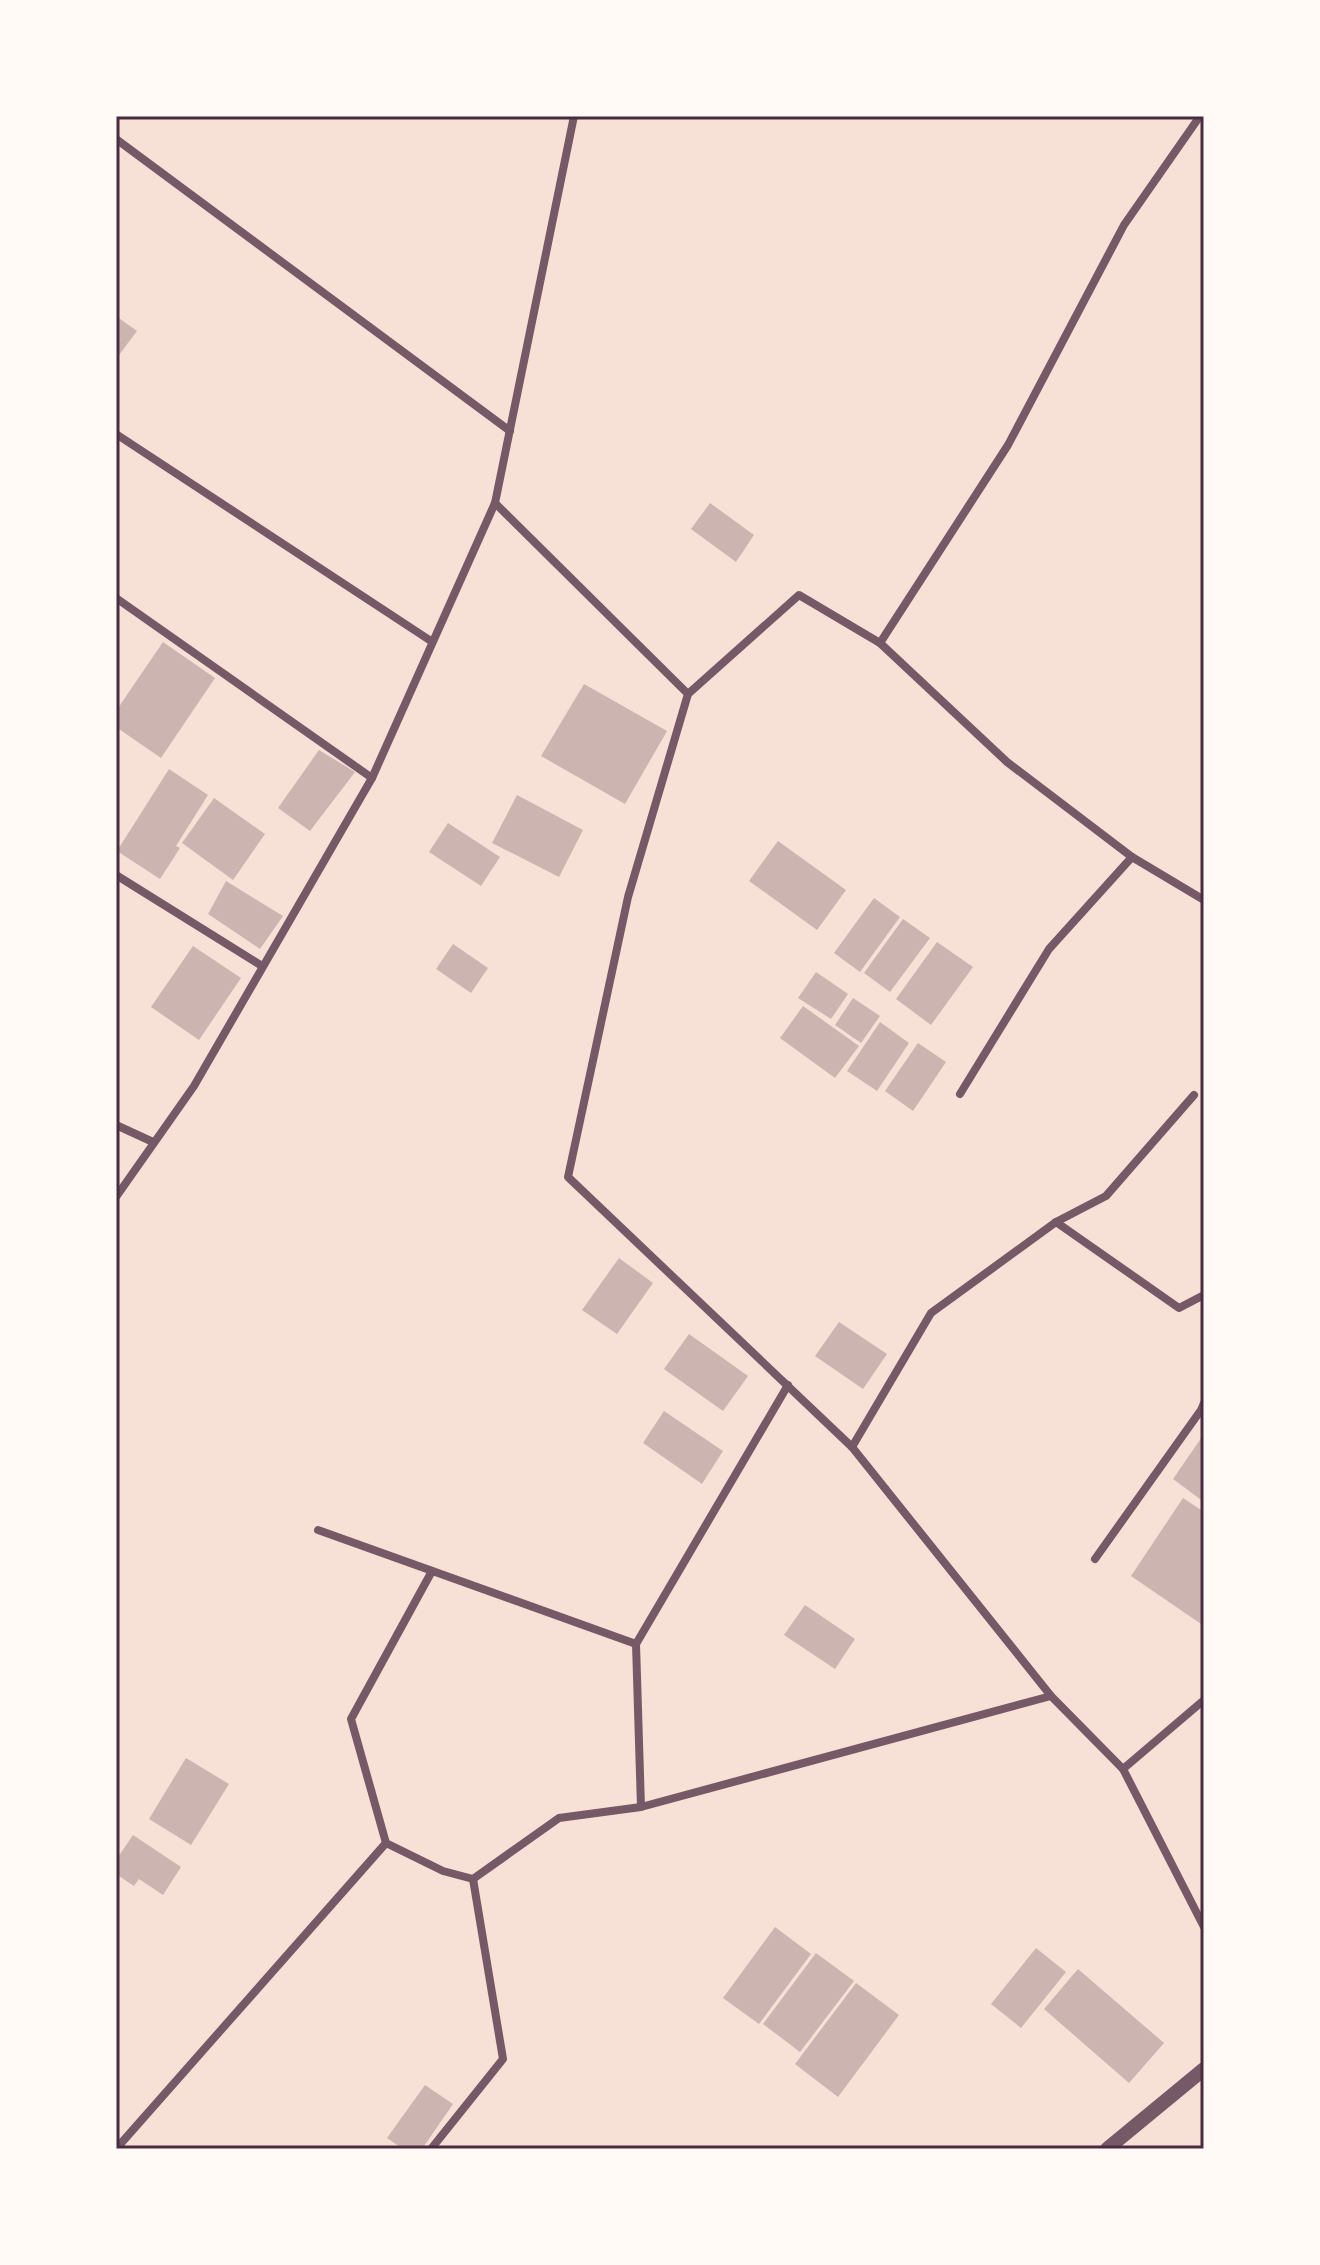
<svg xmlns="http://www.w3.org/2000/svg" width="1320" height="2265" viewBox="0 0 1320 2265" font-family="'Open Sans',sans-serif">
<rect width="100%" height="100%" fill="#f7e1d7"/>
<g fill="#ccb4b1">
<path d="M 116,316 L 137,331 L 116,359 Z"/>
<path d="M 710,503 L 754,535 L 736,562 L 691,529 Z"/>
<path d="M 163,642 L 215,678 L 161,758 L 116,727 L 116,711 Z"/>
<path d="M 584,684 L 667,731 L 625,804 L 541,756 Z"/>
<path d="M 319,750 L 355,772 L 310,831 L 278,808 Z"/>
<path d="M 169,769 L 208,795 L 176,846 L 180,848 L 160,879 L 117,851 Z"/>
<path d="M 517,795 L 583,830 L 559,877 L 492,843 Z"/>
<path d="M 214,798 L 265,834 L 233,880 L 182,843 Z"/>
<path d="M 448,823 L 500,857 L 481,886 L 429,852 Z"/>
<path d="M 778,841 L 846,890 L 817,930 L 749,881 Z"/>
<path d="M 226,881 L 283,916 L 260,949 L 208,914 Z"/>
<path d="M 874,898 L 900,917 L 860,972 L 834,953 Z"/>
<path d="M 903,919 L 930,938 L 890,992 L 864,973 Z"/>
<path d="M 937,942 L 973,967 L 931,1025 L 896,999 Z"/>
<path d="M 453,944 L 488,968 L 471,993 L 436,969 Z"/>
<path d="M 193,946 L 241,978 L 199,1040 L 151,1007 Z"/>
<path d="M 816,972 L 848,994 L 831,1019 L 798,998 Z"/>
<path d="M 853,998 L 880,1016 L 861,1043 L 835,1025 Z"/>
<path d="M 803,1006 L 859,1046 L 835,1078 L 780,1038 Z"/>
<path d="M 880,1022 L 909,1043 L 877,1091 L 847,1071 Z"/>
<path d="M 918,1043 L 946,1062 L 913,1111 L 885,1091 Z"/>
<path d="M 619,1258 L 653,1283 L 617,1334 L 582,1310 Z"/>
<path d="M 839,1322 L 887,1354 L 863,1389 L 815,1356 Z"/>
<path d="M 689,1334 L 748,1376 L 723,1411 L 664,1369 Z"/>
<path d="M 664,1411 L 723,1451 L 702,1484 L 643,1443 Z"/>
<path d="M 1204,1434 L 1204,1502 L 1173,1479 Z"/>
<path d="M 1183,1498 L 1204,1512 L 1204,1626 L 1131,1576 Z"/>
<path d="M 805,1605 L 855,1639 L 835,1669 L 784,1635 Z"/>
<path d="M 186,1758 L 229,1784 L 191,1845 L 149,1819 Z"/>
<path d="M 133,1835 L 181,1867 L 163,1895 L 139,1879 L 134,1886 L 116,1874 L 116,1860 Z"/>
<path d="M 775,1927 L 811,1954 L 759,2024 L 723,1998 Z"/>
<path d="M 1036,1948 L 1066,1972 L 1021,2028 L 991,2004 Z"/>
<path d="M 816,1953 L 854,1981 L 800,2052 L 763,2024 Z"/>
<path d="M 1078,1969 L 1164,2043 L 1129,2083 L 1044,2009 Z"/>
<path d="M 856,1983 L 899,2015 L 838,2097 L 795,2064 Z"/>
<path d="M 425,2085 L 453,2104 L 422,2149 L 403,2149 L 387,2138 Z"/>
</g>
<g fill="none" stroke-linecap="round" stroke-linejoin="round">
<g stroke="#755966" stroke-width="8">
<path d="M 116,139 L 510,431"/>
<path d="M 116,434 L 431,641"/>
<path d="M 495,503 L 688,694 L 628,897 L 568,1177 L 852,1447 L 1051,1696 L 1123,1769 L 1204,1927"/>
<path d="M 116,598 L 372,778"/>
<path d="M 880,643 L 1007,762 L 1132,857 L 1204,900"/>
<path d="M 688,694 L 799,595 L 880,643 L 1008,445 L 1124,225 L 1200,116"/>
<path d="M 116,875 L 262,966"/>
<path d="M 960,1094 L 1049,949 L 1132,857"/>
<path d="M 116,1125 L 153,1142"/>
<path d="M 116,1197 L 194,1086 L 372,778 L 495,503 L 574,116"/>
<path d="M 1056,1222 L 1106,1196 L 1194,1095"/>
<path d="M 852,1447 L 931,1313 L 1056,1222 L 1179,1308 L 1204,1295"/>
<path d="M 318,1530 L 636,1644"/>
<path d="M 1095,1559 L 1201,1410 L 1204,1403"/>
<path d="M 432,1571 L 351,1719 L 386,1843 L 443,1871 L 473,1879 L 559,1818 L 641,1807 L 1051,1696"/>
<path d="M 1123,1769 L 1204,1700"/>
<path d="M 641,1807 L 636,1644 L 788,1385"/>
<path d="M 116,2149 L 386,1843"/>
<path d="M 431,2149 L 503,2059 L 473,1879"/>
</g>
<path stroke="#755966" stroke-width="14" d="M 1107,2149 L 1204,2069"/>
</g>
<rect width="1320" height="2265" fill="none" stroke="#fffaf5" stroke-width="236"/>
<rect x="118" y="118" width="1084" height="2029" fill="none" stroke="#4a2c40" stroke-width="3"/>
</svg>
